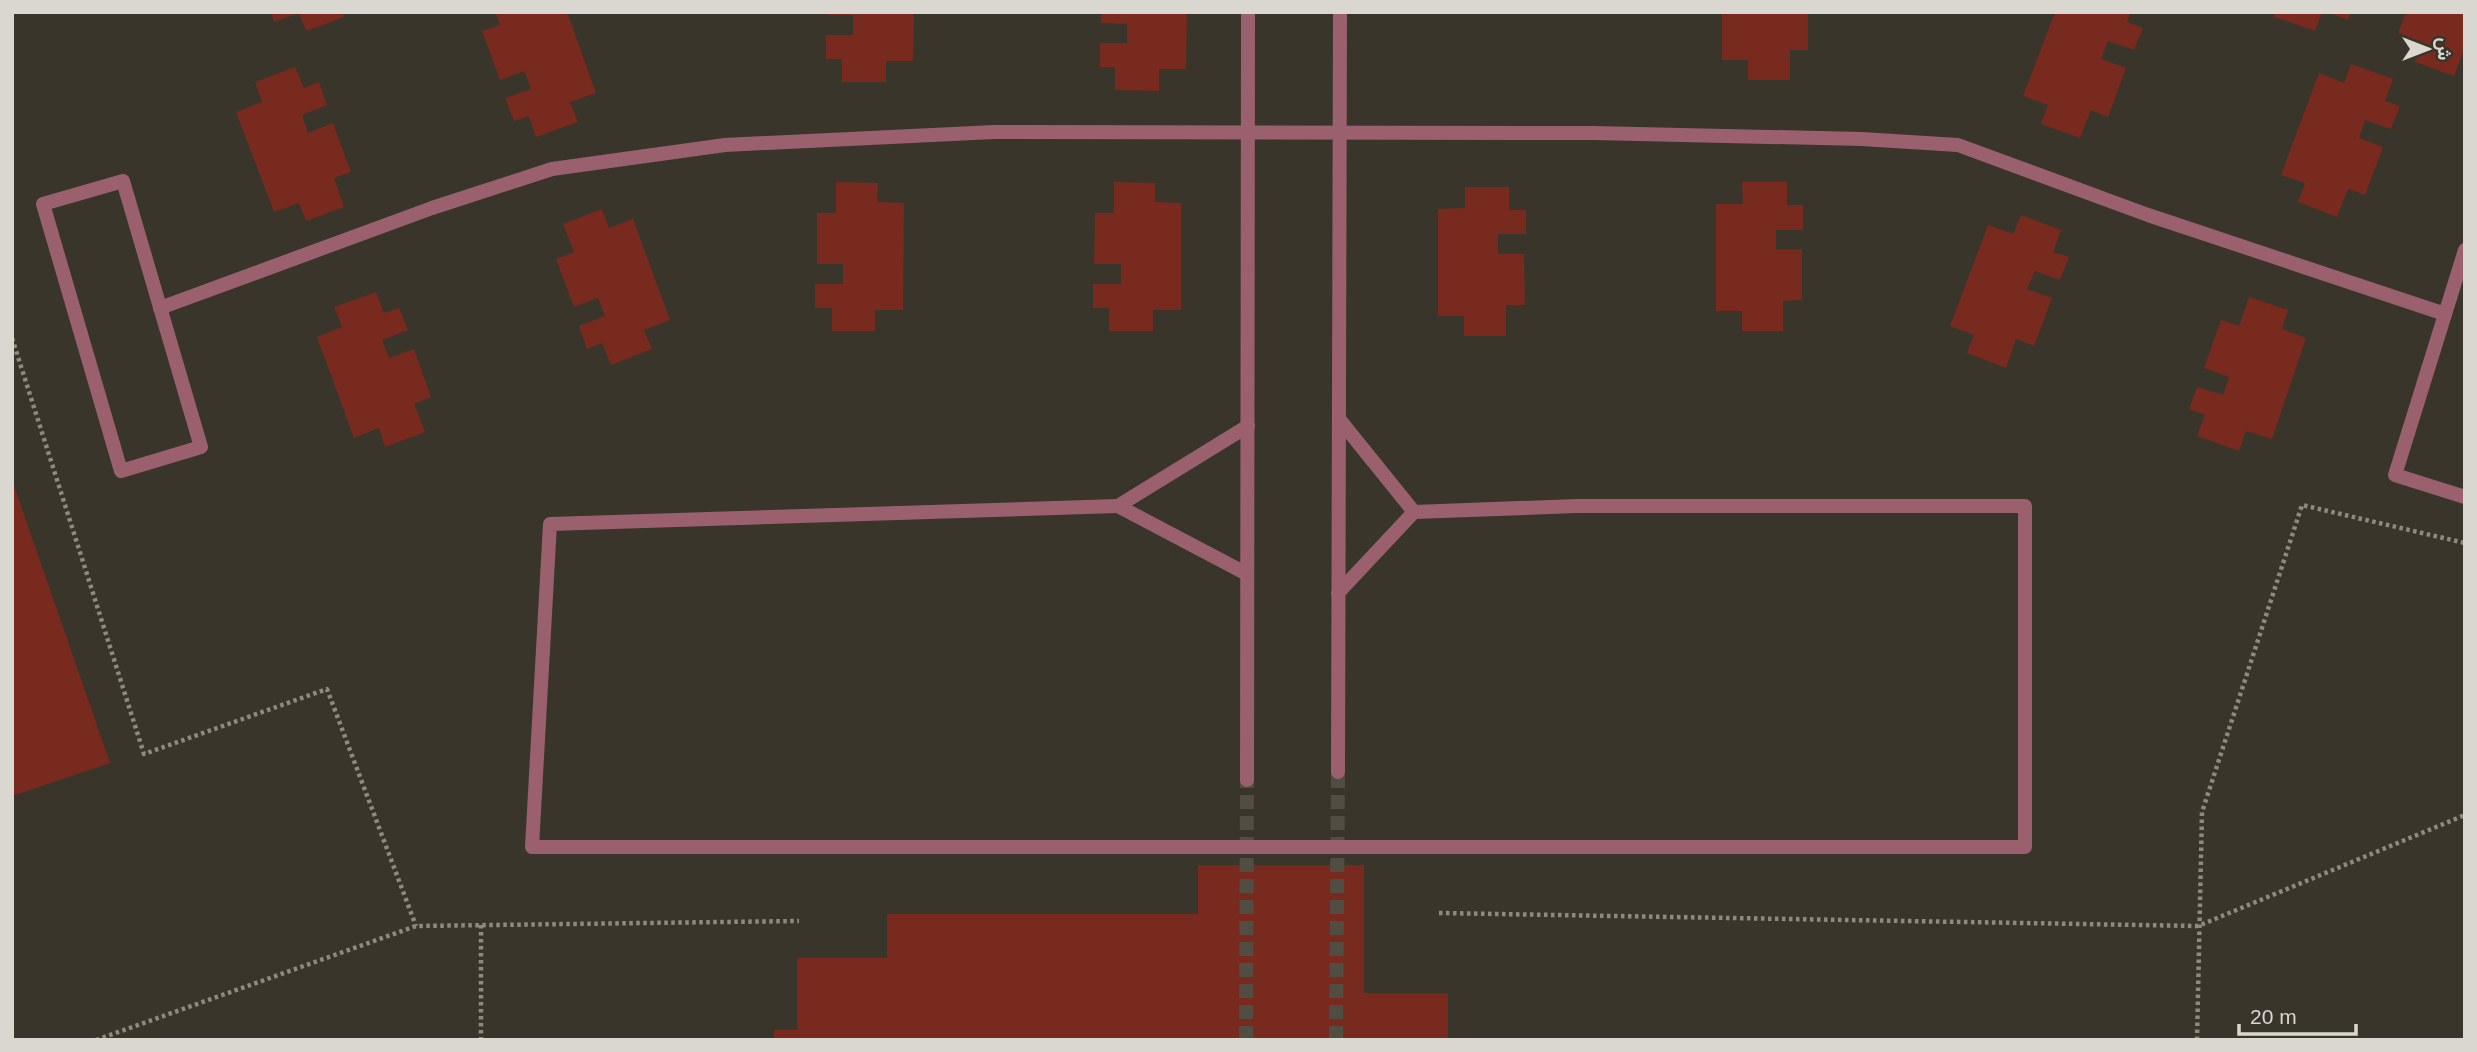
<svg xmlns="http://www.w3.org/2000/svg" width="2477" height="1052" viewBox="0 0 2477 1052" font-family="Helvetica,Vazirmatn,sans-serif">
<rect width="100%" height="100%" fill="#39352a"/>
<g fill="#792a1e">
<path d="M 271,12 L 343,12 L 344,17 L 306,31 L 299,13 L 274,22 Z"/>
<path d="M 495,12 L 567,12 L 596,93 L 570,102 L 578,122 L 536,137 L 529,116 L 514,121 L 505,98 L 531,89 L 524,71 L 500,80 L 482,31 L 500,25 Z"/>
<path d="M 827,12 L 914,12 L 913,61 L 886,61 L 886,82 L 842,82 L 842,59 L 826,59 L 826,35 L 853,35 L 853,15 L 827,15 Z"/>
<path d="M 1101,12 L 1187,12 L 1186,69 L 1159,69 L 1159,91 L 1115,90 L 1115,67 L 1100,67 L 1100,43 L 1127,43 L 1127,24 L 1101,23 Z"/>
<path d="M 1722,12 L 1808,12 L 1808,50 L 1790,50 L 1790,80 L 1748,80 L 1748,60 L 1722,60 Z"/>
<path d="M 2055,12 L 2131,12 L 2127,22 L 2143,28 L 2134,50 L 2108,41 L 2101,59 L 2126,68 L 2108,117 L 2091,110 L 2080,138 L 2041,124 L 2048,105 L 2023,96 Z"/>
<path d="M 2275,12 L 2322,12 L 2315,31 L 2274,17 Z"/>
<path d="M 2327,12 L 2350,12 L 2348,20 Z"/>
<path d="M 2406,12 L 2465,12 L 2465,47 L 2454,76 L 2415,62 L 2423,43 L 2398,34 Z"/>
<path d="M 2351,64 L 2393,79 L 2385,101 L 2400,106 L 2391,129 L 2365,120 L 2359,138 L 2383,147 L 2365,195 L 2348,189 L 2337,217 L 2298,202 L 2305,183 L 2281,175 L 2319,73 L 2344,83 Z"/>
<path d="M 295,67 L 304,88 L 319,82 L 327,105 L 302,115 L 308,133 L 333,123 L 351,172 L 334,178 L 344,207 L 306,221 L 299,203 L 274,212 L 236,112 L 262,102 L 255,82 Z"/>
<path d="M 836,182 L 878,183 L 877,202 L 904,203 L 903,310 L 875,310 L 875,331 L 832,331 L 832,308 L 815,308 L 815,284 L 843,284 L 843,264 L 817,264 L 817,213 L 836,213 Z"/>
<path d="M 1114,182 L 1155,183 L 1155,202 L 1181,203 L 1181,310 L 1153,310 L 1153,331 L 1109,331 L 1109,308 L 1093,308 L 1093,284 L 1121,284 L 1121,264 L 1094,264 L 1095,213 L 1114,213 Z"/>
<path d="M 1742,182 L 1787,182 L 1787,205 L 1803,205 L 1803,230 L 1776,230 L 1776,249 L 1802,249 L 1802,300 L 1783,301 L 1783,331 L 1742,331 L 1742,311 L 1716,311 L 1716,204 L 1743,204 Z"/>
<path d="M 1465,187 L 1509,187 L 1509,210 L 1526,210 L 1526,234 L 1498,234 L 1498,254 L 1524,254 L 1525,305 L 1506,305 L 1506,336 L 1464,336 L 1464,316 L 1438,316 L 1438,209 L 1465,208 Z"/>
<path d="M 602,209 L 609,228 L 633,219 L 670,320 L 644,330 L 652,349 L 611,365 L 602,343 L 587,349 L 579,326 L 605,316 L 598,298 L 574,307 L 556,259 L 574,252 L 563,224 Z"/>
<path d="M 2021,215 L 2061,230 L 2053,252 L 2069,257 L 2060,280 L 2035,271 L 2027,289 L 2052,298 L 2034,346 L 2016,339 L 2006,368 L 1967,353 L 1974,335 L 1950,326 L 1988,225 L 2013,234 Z"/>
<path d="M 376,292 L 384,313 L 399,308 L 408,330 L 382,340 L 389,358 L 414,349 L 431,397 L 414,404 L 425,432 L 385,447 L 379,428 L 354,438 L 317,337 L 342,327 L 334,307 Z"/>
<path d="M 2249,297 L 2288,310 L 2282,329 L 2306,338 L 2272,439 L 2246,431 L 2239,451 L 2197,436 L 2205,415 L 2189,409 L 2197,387 L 2223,395 L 2229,377 L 2204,368 L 2221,320 L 2239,326 Z"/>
<path d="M 12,480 L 110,763 L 12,796 Z"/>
<path d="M 1198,865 L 1364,865 L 1364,993 L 1448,993 L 1448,1040 L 774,1040 L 774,1030 L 797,1030 L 797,958 L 887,958 L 887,914 L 1198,914 Z"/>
</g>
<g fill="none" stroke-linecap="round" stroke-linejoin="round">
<g stroke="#514d43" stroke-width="14" stroke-dasharray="14 7" stroke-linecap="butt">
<path d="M 1246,1040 L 1247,780"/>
<path d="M 1336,1040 L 1338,772"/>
</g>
<g stroke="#8d8a81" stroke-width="4.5" stroke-dasharray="3.5 3.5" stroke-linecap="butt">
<path d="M 12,338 L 144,754 L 327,689 L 416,926"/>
<path d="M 1439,913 L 2198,926 L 2465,815"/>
<path d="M 481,925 L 481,1040"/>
<path d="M 96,1040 L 416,926 L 799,921"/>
<path d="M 2197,1040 L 2202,812 L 2302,505 L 2465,543"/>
</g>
<g stroke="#9a606e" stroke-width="14">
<path d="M 1118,506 L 550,524 L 532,847 L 2025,847 L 2025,506 L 1577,506 L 1414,512"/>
<path d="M 1247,574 L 1118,506 L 1248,426"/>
<path d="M 1338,593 L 1414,512 L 1339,419"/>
</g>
<g stroke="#9a606e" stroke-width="14">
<path d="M 123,181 L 201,447 L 121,471 L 43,204 Z"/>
<path d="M 2465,250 L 2395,475 L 2465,497"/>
<path d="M 160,308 L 432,208 L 552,169 L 725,145 L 994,132 L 1594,133 L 1862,139 L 1958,145 L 2148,215 L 2445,314"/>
<path d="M 1338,772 L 1340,12"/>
<path d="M 1247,780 L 1248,12"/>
</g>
</g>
<rect width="2477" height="1052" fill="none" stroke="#d9d7d0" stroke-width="28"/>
<g transform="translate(2428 49) rotate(90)" stroke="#39352a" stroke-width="5" paint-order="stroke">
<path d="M0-5L12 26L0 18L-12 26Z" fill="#d9d7d0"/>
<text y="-10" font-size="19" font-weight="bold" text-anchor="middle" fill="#d9d7d0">ش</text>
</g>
<path d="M2239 1024v10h117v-10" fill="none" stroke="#d9d7d0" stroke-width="3.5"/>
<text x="2250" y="1024" font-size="21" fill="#d9d7d0" stroke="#39352a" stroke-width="5" paint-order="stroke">20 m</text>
</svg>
